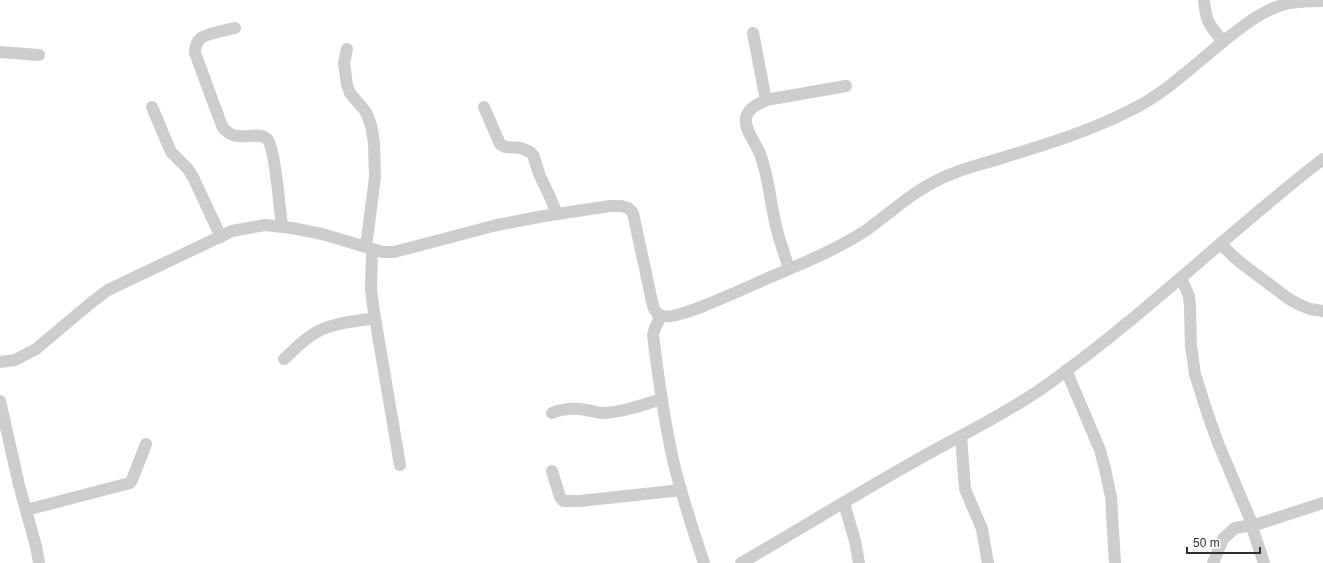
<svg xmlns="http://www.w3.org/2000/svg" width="1323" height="563" viewBox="0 0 1323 563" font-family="Helvetica,sans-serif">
<rect width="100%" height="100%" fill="#fff"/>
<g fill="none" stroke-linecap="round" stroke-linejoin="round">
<g stroke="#cdcdcd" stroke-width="12">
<path d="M 1204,0 C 1206,23 1209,24 1223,42"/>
<path d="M 235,28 C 227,30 206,34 201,38 C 196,42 195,47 195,53 L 222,126 C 235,146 256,129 267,139 C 275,146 280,212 282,227"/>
<path d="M 753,33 L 766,100"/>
<path d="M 347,49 L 344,63 L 347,85 L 350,93 L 366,112 L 371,125 L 374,143 L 375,177 L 366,247"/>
<path d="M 0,52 L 39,55"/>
<path d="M 152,107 L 171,152 L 188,169 L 193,177 L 221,237"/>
<path d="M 484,107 L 500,144 L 505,147 L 521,148 L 530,152 L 533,155 L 540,176 L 550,197 L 557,214"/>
<path d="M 1220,244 L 1241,263 L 1289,299 L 1300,305 L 1310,309 L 1323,311"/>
<path d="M 372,249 L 371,288 L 373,306 L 400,465"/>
<path d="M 789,269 C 785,255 779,240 776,226 C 770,202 769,177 760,154 C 756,143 744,130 746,118 C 748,108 758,104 766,100 L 846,86"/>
<path d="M 1181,278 L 1189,296 L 1190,308 L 1191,346 L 1195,374 L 1207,412 L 1218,443 L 1250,519"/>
<path d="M 661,316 L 655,328 L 653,335 C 658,375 663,415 672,455 C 680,492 692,527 704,563"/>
<path d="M 284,359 C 296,348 308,335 323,329 C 338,322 359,321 375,318"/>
<path d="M 0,362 L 15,360 L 36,349 L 92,302 L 108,290 L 232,231 L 265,225 L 292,228 L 322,234 L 383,252 L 394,252 L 497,225 L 544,216 L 610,206 L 621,206 L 628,208 L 633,213 L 653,306 C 655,311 657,315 663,316 C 679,320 747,287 766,279 C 799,265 834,251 865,231 C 889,214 912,192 940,179 C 960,169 983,164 1005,157 C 1047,144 1090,131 1129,111 C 1167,93 1197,62 1230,36 C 1246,24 1262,11 1282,5 C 1295,1 1309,1 1323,1"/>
<path d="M 1066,370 L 1100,450 L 1105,469 L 1111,497 L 1115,563"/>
<path d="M 0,401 L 19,485 L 36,546 L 39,563"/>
<path d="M 552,413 C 562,409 575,408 586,410 C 592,411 598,413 604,413 C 623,412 643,405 661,399"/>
<path d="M 961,436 L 965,489 L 982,529 L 988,563"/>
<path d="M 552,471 L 560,497 L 563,501 L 580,501 L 681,490"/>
<path d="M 844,503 L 855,541 L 859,563"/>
<path d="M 26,510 L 130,483 L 132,480 L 146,444"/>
<path d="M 1253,530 L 1264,563"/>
<path d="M 741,563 C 800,529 858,493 917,460 C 959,436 1004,415 1044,387 C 1142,318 1228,232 1323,159"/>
<path d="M 1213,563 L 1223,539 L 1235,528 L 1258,524 L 1323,503"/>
</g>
<path stroke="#cdcdcd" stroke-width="12" d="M 1250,519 L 1253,530"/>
</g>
<path d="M1187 547v6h73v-6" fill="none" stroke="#303030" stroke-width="2"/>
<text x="1193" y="547" font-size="12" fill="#303030" stroke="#ffffff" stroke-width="3" paint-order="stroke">50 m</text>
</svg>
